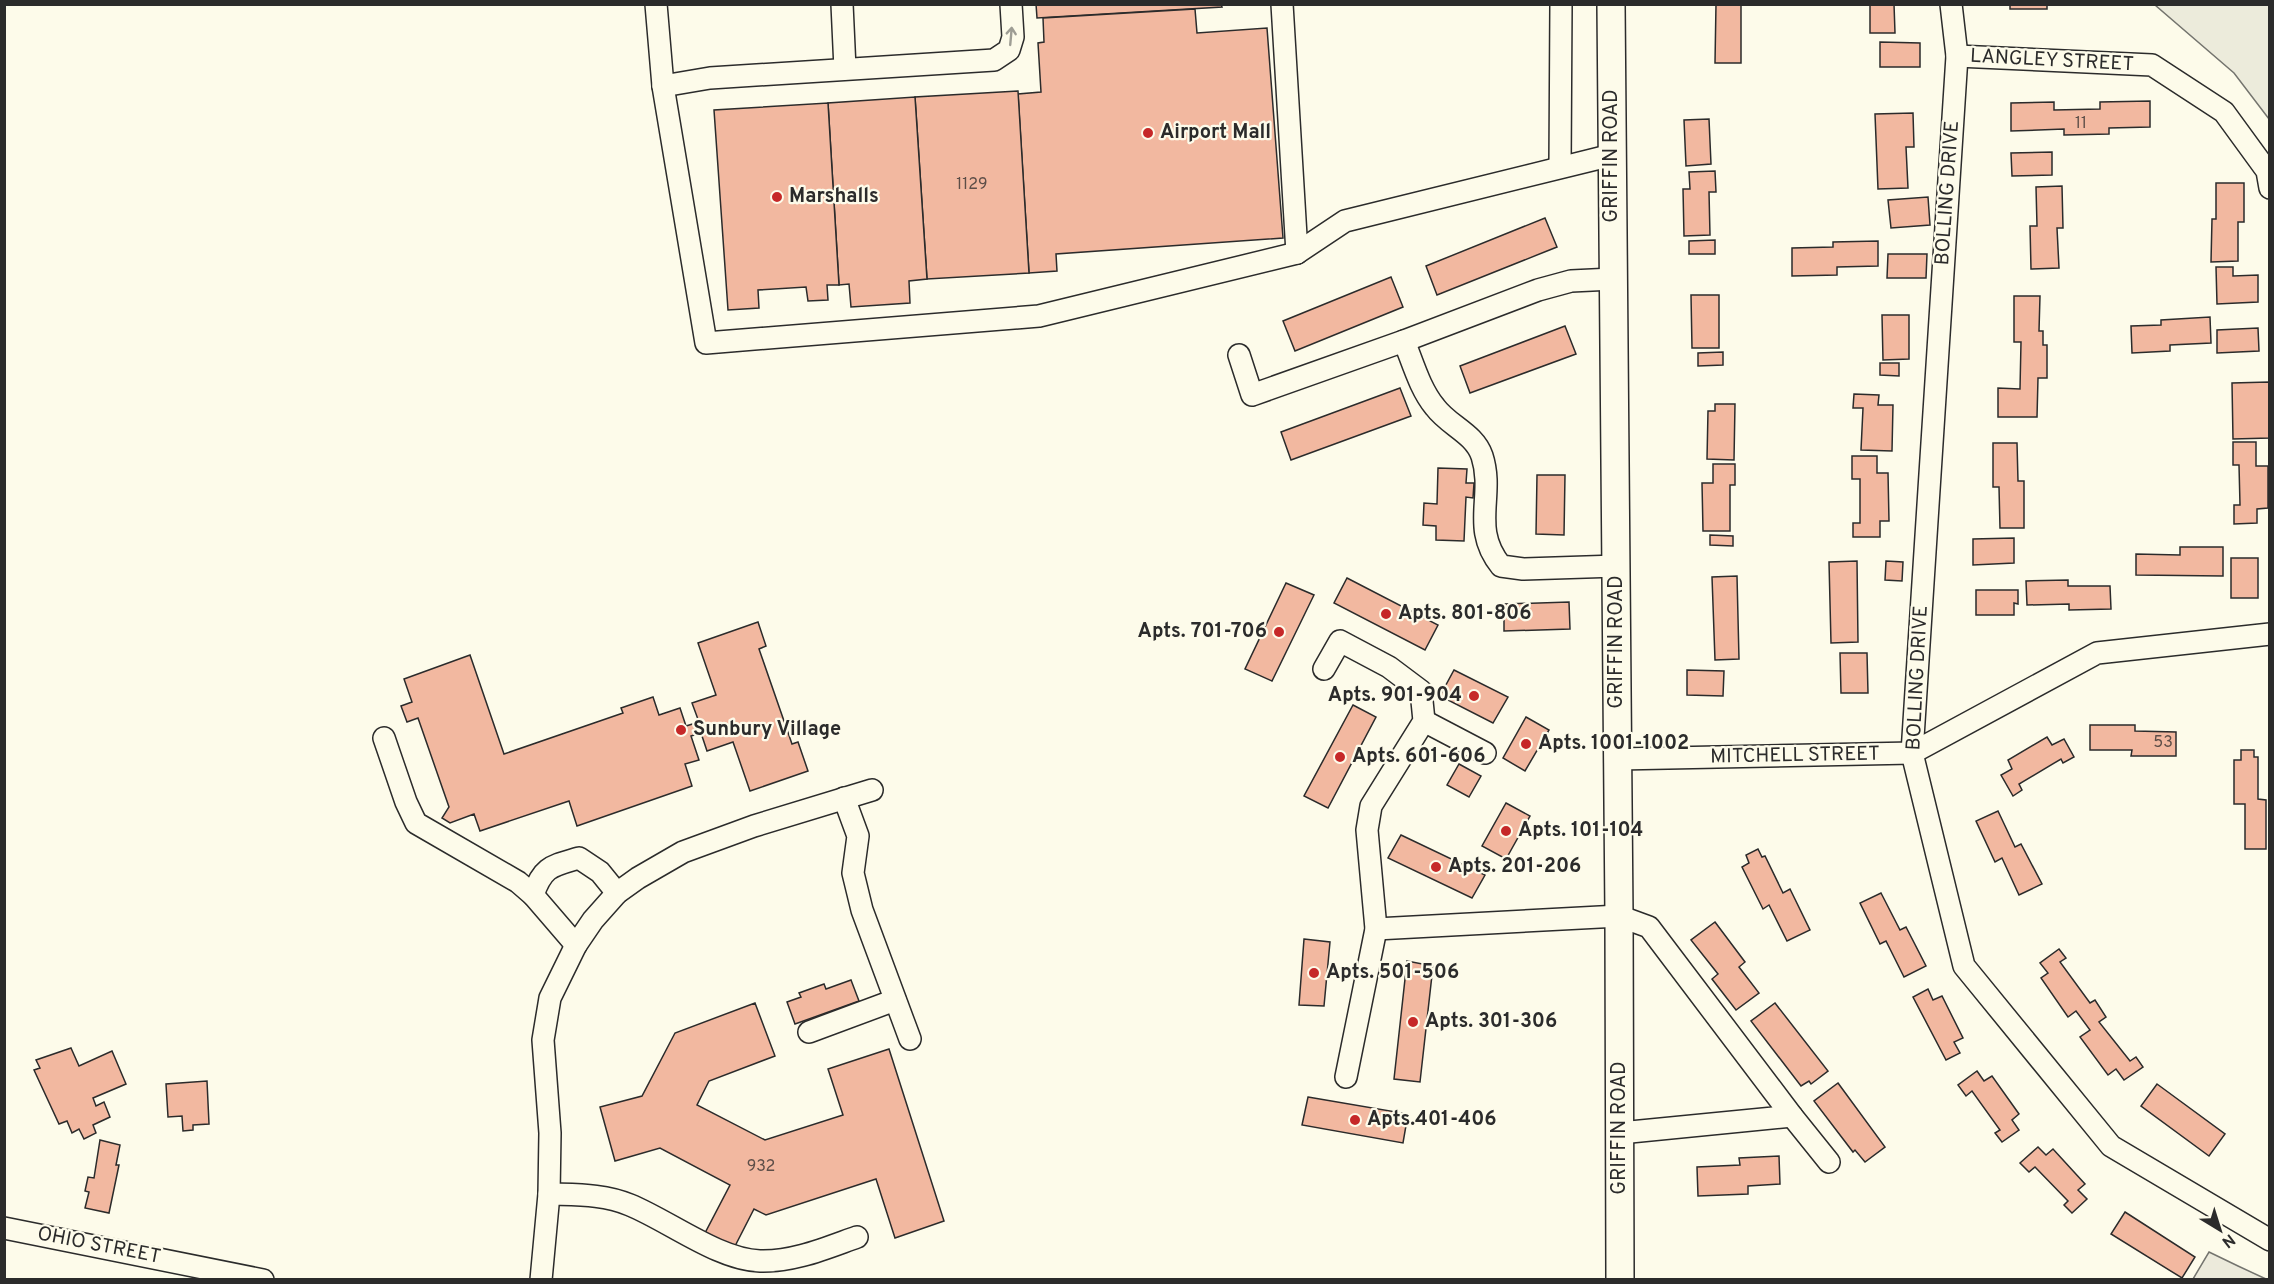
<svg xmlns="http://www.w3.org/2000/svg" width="2274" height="1284" viewBox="0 0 2274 1284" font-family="Overpass,sans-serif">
<rect width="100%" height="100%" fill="#fdfbea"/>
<path fill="#ecebdb" stroke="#74746e" stroke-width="1.5" d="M 2155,5 L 2269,5 L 2269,119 L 2234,73 Z"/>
<path fill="#eceadb" stroke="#74746e" stroke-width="1.5" d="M 2209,1252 L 2238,1266 L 2266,1279 L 2193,1279 Z"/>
<g fill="#f2b8a0" stroke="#2b2b2b" stroke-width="1.5">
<path d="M 1036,4 L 1221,4 L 1222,7 L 1037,18 Z"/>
<path d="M 1716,4 L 1741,4 L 1741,63 L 1715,63 Z"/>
<path d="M 1870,4 L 1894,4 L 1895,33 L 1870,33 Z"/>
<rect x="2010" y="4" width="37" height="5"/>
<path d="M 1195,9 L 1197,33 L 1267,28 L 1283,238 L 1056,254 L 1057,271 L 1029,273 L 1018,94 L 1041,92 L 1038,43 L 1044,42 L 1043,18 Z"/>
<path d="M 1880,42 L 1920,43 L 1920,67 L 1880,67 Z"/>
<path d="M 1018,91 L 1029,273 L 927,279 L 915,97 Z"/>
<path d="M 915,97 L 927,279 L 909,281 L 910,303 L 851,307 L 849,284 L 839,285 L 828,103 Z"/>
<path d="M 2150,101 L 2150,127 L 2109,128 L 2109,134 L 2064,135 L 2064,129 L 2011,131 L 2011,103 L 2054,102 L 2054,110 L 2100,109 L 2100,102 Z"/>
<path d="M 828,103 L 839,285 L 827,285 L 828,300 L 808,301 L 806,287 L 758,290 L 759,308 L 728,310 L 714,110 Z"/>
<path d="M 1913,113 L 1914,147 L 1906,147 L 1908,188 L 1878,189 L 1875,114 Z"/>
<path d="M 1709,119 L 1711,164 L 1686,166 L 1684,120 Z"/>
<path d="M 2052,152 L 2052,175 L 2012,176 L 2011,153 Z"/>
<path d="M 1715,171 L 1716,192 L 1709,192 L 1710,235 L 1684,236 L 1683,189 L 1690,189 L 1689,172 Z"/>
<path d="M 2216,183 L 2244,183 L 2244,222 L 2238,222 L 2238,261 L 2211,262 L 2212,219 L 2216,219 Z"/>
<path d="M 2062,186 L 2063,228 L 2057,228 L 2059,268 L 2031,269 L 2030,226 L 2037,226 L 2036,187 Z"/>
<path d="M 1928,197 L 1930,225 L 1891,228 L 1888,200 Z"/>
<path d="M 1545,218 L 1557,247 L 1437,295 L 1426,266 Z"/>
<path d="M 1715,240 L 1715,254 L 1689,254 L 1689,241 Z"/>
<path d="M 1878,241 L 1878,266 L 1837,267 L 1837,275 L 1792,276 L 1792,248 L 1833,247 L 1833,242 Z"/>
<path d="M 1888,254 L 1927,254 L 1926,278 L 1887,278 Z"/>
<path d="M 2216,267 L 2233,267 L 2233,276 L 2258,275 L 2258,302 L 2217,304 Z"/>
<path d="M 1391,277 L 1403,307 L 1295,351 L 1283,321 Z"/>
<path d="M 1691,295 L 1719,295 L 1719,348 L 1692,348 Z"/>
<path d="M 2014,296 L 2040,296 L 2039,331 L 2043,331 L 2043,345 L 2047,345 L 2047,378 L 2038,378 L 2037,417 L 1998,417 L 1998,388 L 2020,389 L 2021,342 L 2014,342 Z"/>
<path d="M 1882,315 L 1909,315 L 1909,359 L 1883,360 Z"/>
<path d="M 2210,317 L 2211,343 L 2170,345 L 2170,351 L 2132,353 L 2131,326 L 2161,325 L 2161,320 Z"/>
<path d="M 1565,326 L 1576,354 L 1470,393 L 1460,366 Z"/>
<path d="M 2258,328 L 2259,351 L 2217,353 L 2217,330 Z"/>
<path d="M 1723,352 L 1723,365 L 1698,366 L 1698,353 Z"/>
<path d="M 1880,363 L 1899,363 L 1899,376 L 1880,375 Z"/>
<path d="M 2269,382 L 2270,438 L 2233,439 L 2232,383 Z"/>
<path d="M 1400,388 L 1411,416 L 1291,460 L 1281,432 Z"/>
<path d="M 1854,394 L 1879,395 L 1878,405 L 1893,405 L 1892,451 L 1861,450 L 1863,408 L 1853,408 Z"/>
<path d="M 1715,404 L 1735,404 L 1734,460 L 1707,459 L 1708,411 L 1715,411 Z"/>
<path d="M 2233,442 L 2256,442 L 2256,466 L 2268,466 L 2268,508 L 2257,509 L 2257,523 L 2234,524 L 2234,505 L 2240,505 L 2239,465 L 2233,465 Z"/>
<path d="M 1993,443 L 2017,443 L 2018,481 L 2024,481 L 2024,528 L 2000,528 L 1999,487 L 1993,487 Z"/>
<path d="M 1852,456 L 1877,456 L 1877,473 L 1888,473 L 1889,521 L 1880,521 L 1880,537 L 1853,537 L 1853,523 L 1860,523 L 1860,479 L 1852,479 Z"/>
<path d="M 1713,464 L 1735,464 L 1735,485 L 1730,485 L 1730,531 L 1703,531 L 1702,483 L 1713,483 Z"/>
<path d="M 1438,468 L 1467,469 L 1466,483 L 1474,483 L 1473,498 L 1466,497 L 1464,541 L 1436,540 L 1436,526 L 1423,525 L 1424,503 L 1437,504 Z"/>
<path d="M 1537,475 L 1565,475 L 1564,535 L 1536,534 Z"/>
<path d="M 1710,535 L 1733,536 L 1733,546 L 1710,545 Z"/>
<path d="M 2014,538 L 2014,563 L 1973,565 L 1973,539 Z"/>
<path d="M 2180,547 L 2223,547 L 2223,576 L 2136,575 L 2136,554 L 2180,555 Z"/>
<rect x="2231" y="558" width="27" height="40"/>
<path d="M 1857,561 L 1858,642 L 1831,643 L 1829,562 Z"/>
<path d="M 1886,561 L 1903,562 L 1902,581 L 1885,580 Z"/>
<path d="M 1737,576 L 1739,659 L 1715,660 L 1712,577 Z"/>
<path d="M 1347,578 L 1438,625 L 1425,650 L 1334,603 Z"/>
<path d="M 2068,580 L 2068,586 L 2110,586 L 2111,609 L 2069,610 L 2069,604 L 2027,605 L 2026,581 Z"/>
<path d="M 1286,583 L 1314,595 L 1272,681 L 1245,669 Z"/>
<path d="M 1976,590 L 2018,590 L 2018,604 L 2014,603 L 2014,615 L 1976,615 Z"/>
<path d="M 1569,602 L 1570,629 L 1504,631 L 1504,604 Z"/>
<path d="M 758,622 L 766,646 L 759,649 L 792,744 L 798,742 L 808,771 L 750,791 L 733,742 L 707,751 L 701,733 L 691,736 L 699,760 L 685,764 L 692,786 L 577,826 L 569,801 L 480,831 L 474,814 L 450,823 L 442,818 L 449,807 L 418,718 L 407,722 L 401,706 L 412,702 L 404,679 L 470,655 L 504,754 L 623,713 L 621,708 L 653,697 L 659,715 L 680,708 L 686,726 L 699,722 L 692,703 L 716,695 L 698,643 Z"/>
<path d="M 1840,653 L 1867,653 L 1868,693 L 1841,693 Z"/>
<path d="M 1454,670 L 1508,697 L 1493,723 L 1440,696 Z"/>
<path d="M 1687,670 L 1724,671 L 1723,696 L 1687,695 Z"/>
<path d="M 1353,705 L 1376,717 L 1328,808 L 1304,796 Z"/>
<path d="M 1526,717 L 1549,730 L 1525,771 L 1503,758 Z"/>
<path d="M 2090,725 L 2135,725 L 2135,731 L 2176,732 L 2176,756 L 2131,756 L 2132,750 L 2090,750 Z"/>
<path d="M 2047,737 L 2052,745 L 2064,739 L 2074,757 L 2063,763 L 2061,759 L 2019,784 L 2022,790 L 2013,796 L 2001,775 L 2012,769 L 2008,760 Z"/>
<path d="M 2241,750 L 2254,750 L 2254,757 L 2258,757 L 2258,799 L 2266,800 L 2266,849 L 2245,849 L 2245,804 L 2234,804 L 2234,760 L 2241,760 Z"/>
<path d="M 1459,764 L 1481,776 L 1469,797 L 1447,785 Z"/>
<path d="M 1506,803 L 1530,816 L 1506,859 L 1482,846 Z"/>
<path d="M 1998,811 L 2015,847 L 2021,844 L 2042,884 L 2019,895 L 2002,858 L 1995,862 L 1976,821 Z"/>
<path d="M 1401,835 L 1485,875 L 1472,898 L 1388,858 Z"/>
<path d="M 1758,849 L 1762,857 L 1765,856 L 1783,893 L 1790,889 L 1810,930 L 1787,941 L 1769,905 L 1763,909 L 1742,867 L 1749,863 L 1746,855 Z"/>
<path d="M 1881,893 L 1900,930 L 1906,927 L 1926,966 L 1904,977 L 1886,941 L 1880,944 L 1860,903 Z"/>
<path d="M 1715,922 L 1745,962 L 1739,967 L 1759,993 L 1736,1010 L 1712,979 L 1718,974 L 1691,940 Z"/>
<path d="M 1304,939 L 1330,942 L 1324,1006 L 1299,1005 Z"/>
<path d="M 2059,949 L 2066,958 L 2060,962 L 2090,1003 L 2095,1000 L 2106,1017 L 2099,1022 L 2130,1061 L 2136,1057 L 2143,1067 L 2124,1080 L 2116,1069 L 2108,1075 L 2080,1037 L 2090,1030 L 2076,1011 L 2068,1017 L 2041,978 L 2048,973 L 2040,963 Z"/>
<path d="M 1407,961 L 1433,966 L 1420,1082 L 1394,1079 Z"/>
<path d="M 851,980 L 859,1001 L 795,1024 L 787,1002 L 801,997 L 799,993 L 824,984 L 826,989 Z"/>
<path d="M 1928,989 L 1933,1000 L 1942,996 L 1963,1038 L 1954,1042 L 1960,1053 L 1946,1060 L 1913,997 Z"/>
<path d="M 755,1003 L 775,1056 L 709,1081 L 697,1105 L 765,1140 L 843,1115 L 828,1069 L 889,1049 L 944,1221 L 895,1238 L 876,1179 L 766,1215 L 754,1209 L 733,1250 L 704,1235 L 730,1185 L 660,1148 L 615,1161 L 600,1107 L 642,1096 L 675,1033 Z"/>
<path d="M 1775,1003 L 1828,1071 L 1811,1084 L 1809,1081 L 1801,1086 L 1751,1021 Z"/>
<path d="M 71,1048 L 79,1066 L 112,1051 L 126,1084 L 93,1098 L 96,1106 L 104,1102 L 110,1117 L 93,1125 L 96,1133 L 84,1139 L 79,1129 L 72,1133 L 67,1121 L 59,1124 L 34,1070 L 40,1068 L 36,1060 Z"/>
<path d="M 1977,1071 L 1984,1081 L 1992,1076 L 2019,1114 L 2012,1120 L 2019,1130 L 2002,1142 L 1995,1133 L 2000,1130 L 1972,1091 L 1966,1096 L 1958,1085 Z"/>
<path d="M 207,1081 L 209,1124 L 193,1125 L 193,1130 L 183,1131 L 182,1116 L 168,1117 L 166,1084 Z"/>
<path d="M 1838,1083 L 1885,1147 L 1865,1162 L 1855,1150 L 1853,1152 L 1814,1101 Z"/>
<path d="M 2157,1084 L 2225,1134 L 2209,1156 L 2141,1106 Z"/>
<path d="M 1308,1097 L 1408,1114 L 1403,1143 L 1302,1125 Z"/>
<path d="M 100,1140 L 120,1145 L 116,1165 L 119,1165 L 109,1213 L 85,1208 L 89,1192 L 85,1191 L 88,1177 L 94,1178 Z"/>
<path d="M 2038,1147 L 2046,1155 L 2053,1149 L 2085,1184 L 2078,1190 L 2087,1199 L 2072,1213 L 2064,1205 L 2068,1201 L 2035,1167 L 2029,1172 L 2020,1163 Z"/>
<path d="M 1779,1156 L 1780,1184 L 1748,1186 L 1748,1194 L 1698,1196 L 1697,1167 L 1740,1165 L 1739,1158 Z"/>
<path d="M 2125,1212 L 2195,1257 L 2182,1278 L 2111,1234 Z"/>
</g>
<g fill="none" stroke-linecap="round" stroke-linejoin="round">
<g stroke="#2b2b2b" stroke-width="24">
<g id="minor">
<path d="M 656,4 L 663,86 L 706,343 L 1039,316 L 1297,253 L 1345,221 L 1612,155"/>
<path d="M 842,4 L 845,69"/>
<path d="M 1282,4 L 1297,253"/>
<path d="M 1951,4 L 1957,56 L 1912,753 L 1964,966 L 2111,1146 L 2270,1240"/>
<path d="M 1957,56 L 2152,65 L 2224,112 L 2267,171 L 2270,188"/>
<path d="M 663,86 L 710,78 L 994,60 L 1009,50 L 1013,37 L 1011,4"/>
<path d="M 1560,167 L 1561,4"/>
<path d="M 1613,279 L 1571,281 L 1538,290 L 1404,341 C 1413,363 1420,389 1435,407 C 1449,426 1474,433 1482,456 C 1495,496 1470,528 1501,566 L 1523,569 L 1617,566"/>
<path d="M 1239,355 L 1252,395 L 1404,341"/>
<path d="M 1324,669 L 1340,641 L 1389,667 L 1421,691 L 1424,721 L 1371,806 L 1367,830 L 1376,929 L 1346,1077"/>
<path d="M 1424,721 L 1485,753"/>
<path d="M 384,738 L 406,802 L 416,823 L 518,882 L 533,895 L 576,945"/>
<path d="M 1618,759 L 1912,753 L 2097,653 L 2270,634"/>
<path d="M 844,798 L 858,836 L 853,873 L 862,910 L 910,1039"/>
<path d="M 533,895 C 543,866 552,866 579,858 L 600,872 L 617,893"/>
<path d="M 1376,929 L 1619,916 L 1649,927 L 1792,1116 L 1620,1133"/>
<path d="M 809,1032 L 895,1000"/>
<path d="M 1792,1116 L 1829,1162"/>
<path d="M 549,1194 C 577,1195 604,1194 630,1205 C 669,1221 719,1260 760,1261 C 794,1262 826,1248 857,1237"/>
<path d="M 4,1228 L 263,1280"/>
<path d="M 541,1280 L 549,1194 L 550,1133 L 543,1040 L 550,998 L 576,945 L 593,920 L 617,893 L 638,878 L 683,852 L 754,826 L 872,790"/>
</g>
</g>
<g stroke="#2b2b2b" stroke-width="30">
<path id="major" d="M 1611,4 L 1619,916 L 1620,1280"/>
</g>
<use href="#minor" stroke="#fdfbea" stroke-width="21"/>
<use href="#major" stroke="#fdfbea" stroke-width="27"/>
</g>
<defs><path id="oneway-shaft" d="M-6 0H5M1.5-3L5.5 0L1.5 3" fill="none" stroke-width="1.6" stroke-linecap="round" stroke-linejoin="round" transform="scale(1.5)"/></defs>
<use stroke="#9e9d94" href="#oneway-shaft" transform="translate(1011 36) rotate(-85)"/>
<g fill="#c62828" stroke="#fdfbea" stroke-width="2">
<circle cx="1148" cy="133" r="6"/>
<circle cx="777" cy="197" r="6"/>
<circle cx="1386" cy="614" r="6"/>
<circle cx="1279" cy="632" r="6"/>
<circle cx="1474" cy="696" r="6"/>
<circle cx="681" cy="730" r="6"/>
<circle cx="1526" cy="744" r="6"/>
<circle cx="1340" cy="757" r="6"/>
<circle cx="1506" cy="831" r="6"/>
<circle cx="1436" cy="867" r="6"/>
<circle cx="1314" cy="973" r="6"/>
<circle cx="1413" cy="1022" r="6"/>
<circle cx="1355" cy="1120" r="6"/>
</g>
<g text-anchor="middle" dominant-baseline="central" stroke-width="4.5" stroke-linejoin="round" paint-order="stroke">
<g font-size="16" fill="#5d4e48">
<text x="2081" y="124">11</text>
<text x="972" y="185">1129</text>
<text x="2163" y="743">53</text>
<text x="761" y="1167">932</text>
</g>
<g font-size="20" fill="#2b2b2b" stroke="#fdfbea">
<text transform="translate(2052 61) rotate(3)">LANGLEY STREET</text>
<text transform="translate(1612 156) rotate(-90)">GRIFFIN ROAD</text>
<text transform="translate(1948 193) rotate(-86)">BOLLING DRIVE</text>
<text transform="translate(1617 642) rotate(-90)">GRIFFIN ROAD</text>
<text transform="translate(1918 678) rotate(-87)">BOLLING DRIVE</text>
<text transform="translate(1795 756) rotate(-1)">MITCHELL STREET</text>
<text transform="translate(1620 1128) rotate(-90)">GRIFFIN ROAD</text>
<text transform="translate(99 1246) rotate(11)">OHIO STREET</text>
</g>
<g font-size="20" font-weight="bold" fill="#2b2b2b" stroke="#fdfbea" text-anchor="start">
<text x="1160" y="133">Airport Mall</text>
<text x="789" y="197">Marshalls</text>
<text x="1398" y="614">Apts. 801-806</text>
<text x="1267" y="632" text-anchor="end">Apts. 701-706</text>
<text x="1462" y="696" text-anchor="end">Apts. 901-904</text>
<text x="693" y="730">Sunbury Village</text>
<text x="1538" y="744">Apts. 1001-1002</text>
<text x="1352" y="757">Apts. 601-606</text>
<text x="1518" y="831">Apts. 101-104</text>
<text x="1448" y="867">Apts. 201-206</text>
<text x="1326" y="973">Apts. 501-506</text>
<text x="1425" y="1022">Apts. 301-306</text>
<text x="1367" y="1120">Apts.401-406</text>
</g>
</g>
<rect width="2274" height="1284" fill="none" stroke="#2b2b2b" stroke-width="12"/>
<g transform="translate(2220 1230) rotate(142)" stroke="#fdfbea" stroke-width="4.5" paint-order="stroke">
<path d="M0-4.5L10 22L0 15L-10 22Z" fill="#2b2b2b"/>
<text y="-9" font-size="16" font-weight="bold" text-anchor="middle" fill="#2b2b2b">N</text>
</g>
</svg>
